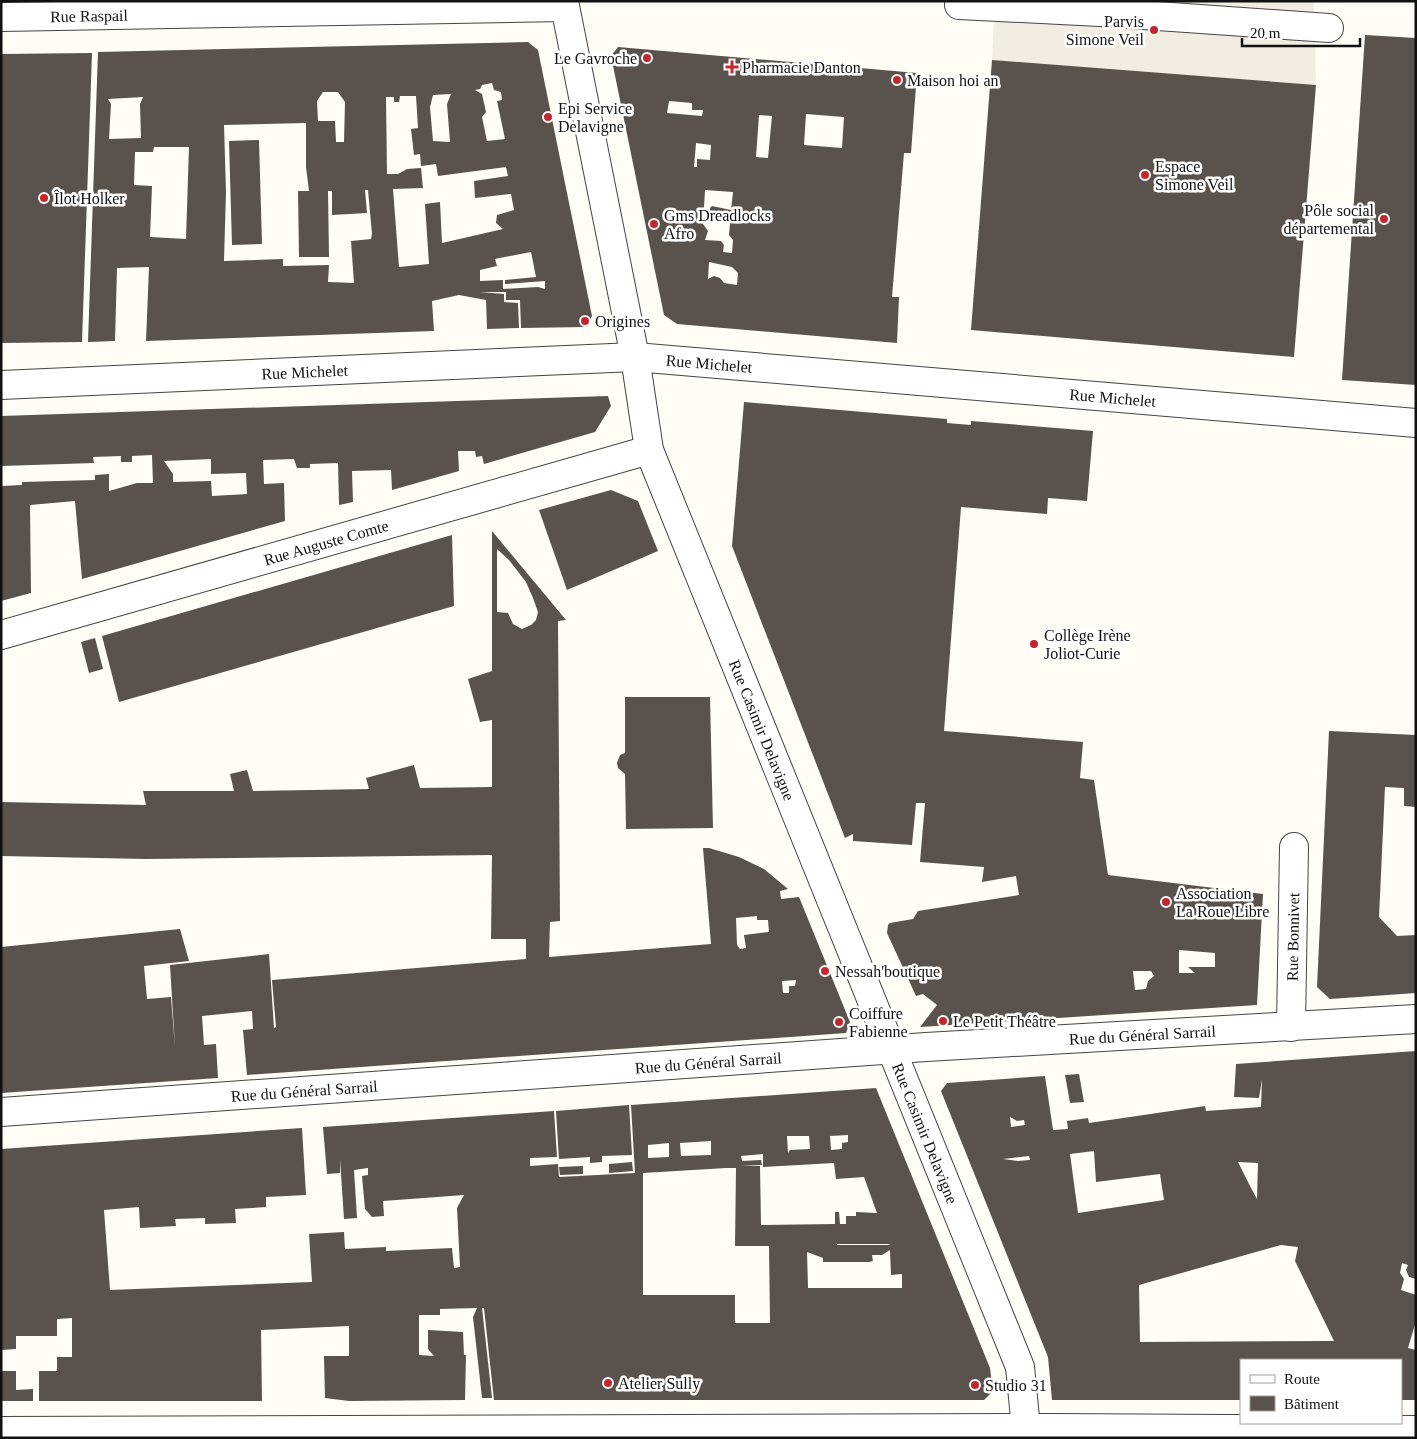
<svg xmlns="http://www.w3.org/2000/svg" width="1417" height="1439" viewBox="0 0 1417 1439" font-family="'Times New Roman',serif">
<rect width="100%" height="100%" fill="#fffdf5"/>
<path fill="#f1ede2" d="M 995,1 L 1314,1 L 1316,85 L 992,60 Z"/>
<g fill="#5a524d" fill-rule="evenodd">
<path d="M 1365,35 L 1416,38 L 1416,385 L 1342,380 Z"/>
<path d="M 528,42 L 538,50 L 592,316 L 586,327 L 521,328 L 520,300 L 506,300 L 506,292 L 480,292 L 504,294 L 504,302 L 518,303 L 519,328 L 487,329 L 486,300 L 459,295 L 432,301 L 434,331 L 146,341 L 149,267 L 117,268 L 115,341 L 88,342 L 98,52 ZM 492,83 L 494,90 L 501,92 L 502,100 L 497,101 L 505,139 L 487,141 L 482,117 L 486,112 L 482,94 L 475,90 L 480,89 L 482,85 ZM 323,92 L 338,92 L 345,102 L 344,142 L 336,142 L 335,121 L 318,121 L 317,101 ZM 451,94 L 447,104 L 450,142 L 433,141 L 430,107 L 433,95 ZM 400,96 L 416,96 L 418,128 L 411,129 L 414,155 L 420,154 L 421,166 L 436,164 L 438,176 L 506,167 L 508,176 L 474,181 L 475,198 L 511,194 L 514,210 L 497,215 L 496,223 L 503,229 L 442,243 L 440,202 L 425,204 L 429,264 L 399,267 L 393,189 L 423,188 L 421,168 L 407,169 L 398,174 L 387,174 L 386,97 L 394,97 L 394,102 L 399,102 ZM 143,97 L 140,104 L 141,138 L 109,139 L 111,104 L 108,99 ZM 306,123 L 306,167 L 309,191 L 298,191 L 299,257 L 329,257 L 328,191 L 332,191 L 332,215 L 367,213 L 365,190 L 368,190 L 372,234 L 371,239 L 351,241 L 354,283 L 328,282 L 329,265 L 283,266 L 283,259 L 224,261 L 226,192 L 224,125 ZM 154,147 L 189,147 L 186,239 L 150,237 L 152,186 L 134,185 L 135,152 L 153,152 ZM 531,252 L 536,277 L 505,280 L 505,284 L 545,281 L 545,289 L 538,287 L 503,289 L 503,280 L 480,281 L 480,270 L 497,266 L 495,259 Z"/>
<path d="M 618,47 L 917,73 L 911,153 L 904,153 L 892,297 L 899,297 L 897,343 L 677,324 L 664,315 L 611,56 ZM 669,101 L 692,103 L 692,110 L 703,110 L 702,116 L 667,113 ZM 806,114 L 844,117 L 842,148 L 804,145 ZM 759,115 L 772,116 L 768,158 L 756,157 ZM 696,143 L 711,145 L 710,160 L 697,159 L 697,167 L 694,167 ZM 705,190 L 733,192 L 731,210 L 712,206 L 710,208 L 710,212 L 731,213 L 729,235 L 733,240 L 732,253 L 723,252 L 724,245 L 721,241 L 705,240 L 708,231 L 703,224 ZM 709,262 L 732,267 L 738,273 L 737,285 L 724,283 L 720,278 L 714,276 L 708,279 Z"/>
<path d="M 92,53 L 82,342 L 1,343 L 1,54 Z"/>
<path d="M 992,60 L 1316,85 L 1294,357 L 971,330 Z"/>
<path d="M 259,140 L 262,244 L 232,245 L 229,141 Z"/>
<path d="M 608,396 L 611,406 L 595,432 L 484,464 L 482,456 L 476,457 L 475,451 L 458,451 L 459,471 L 392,490 L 391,470 L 352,471 L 353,502 L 339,505 L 338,463 L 310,464 L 310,468 L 297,468 L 294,459 L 263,460 L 264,484 L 284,483 L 285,521 L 82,579 L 75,501 L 30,505 L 31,593 L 1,601 L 1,486 L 22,485 L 22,482 L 95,480 L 95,475 L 109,474 L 109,491 L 137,483 L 153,483 L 152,455 L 132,456 L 132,462 L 121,462 L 121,456 L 93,457 L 94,463 L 1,466 L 1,416 ZM 211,459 L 211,474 L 246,473 L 247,494 L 212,496 L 211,481 L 173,482 L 173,474 L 164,461 Z"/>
<path d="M 744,402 L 947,419 L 947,423 L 971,425 L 971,421 L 1093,431 L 1087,501 L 1048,498 L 1047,514 L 961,507 L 944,731 L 1083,742 L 1080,778 L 1094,780 L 1108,875 L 1263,894 L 1257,1005 L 920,1027 L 937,1005 L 923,994 L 916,996 L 887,933 L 888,925 L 890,923 L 913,919 L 918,911 L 1019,895 L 1016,876 L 982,882 L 984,867 L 920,862 L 925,803 L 916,803 L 912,845 L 853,841 L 853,834 L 845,838 L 732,546 ZM 1179,950 L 1215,953 L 1215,967 L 1188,967 L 1195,973 L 1179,973 ZM 1133,971 L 1151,971 L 1154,976 L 1148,981 L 1146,989 L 1135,990 Z"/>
<path d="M 611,490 L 638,501 L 658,551 L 567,590 L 539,510 Z"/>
<path d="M 492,531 L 566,620 L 558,621 L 560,921 L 550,922 L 549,957 L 711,944 L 703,848 L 709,848 L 739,857 L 764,869 L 788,889 L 780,891 L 781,899 L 799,897 L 850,1022 L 846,1033 L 247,1075 L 243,1030 L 253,1029 L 252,1011 L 202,1016 L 204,1045 L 216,1044 L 218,1078 L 1,1093 L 1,947 L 180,929 L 189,961 L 144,966 L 147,999 L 171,997 L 175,1047 L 170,965 L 269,954 L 274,1028 L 276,1027 L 272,980 L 526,959 L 526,939 L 491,939 L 492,855 L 146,859 L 1,856 L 1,802 L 146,805 L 143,791 L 234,791 L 230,774 L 247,770 L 253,791 L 369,789 L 366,778 L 414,765 L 420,788 L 492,787 L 492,720 L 480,722 L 468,679 L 492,671 ZM 497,549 L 509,560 L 526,582 L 533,598 L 538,612 L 536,620 L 531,625 L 522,629 L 513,624 L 508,613 L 497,612 ZM 757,916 L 757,920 L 768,920 L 769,932 L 744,935 L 746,948 L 740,949 L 737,945 L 736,918 ZM 796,980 L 795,986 L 789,986 L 789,993 L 783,993 L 782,981 Z"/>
<path d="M 452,535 L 454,606 L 119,702 L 102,636 Z"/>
<path d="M 95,638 L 103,669 L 89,673 L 81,642 Z"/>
<path d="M 625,697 L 710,697 L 713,828 L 626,829 L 625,774 L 618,768 L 617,763 L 620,755 L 625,753 Z"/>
<path d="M 1329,731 L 1416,735 L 1416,807 L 1404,806 L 1404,788 L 1385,787 L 1379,917 L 1397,936 L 1416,935 L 1416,993 L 1330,999 L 1317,987 Z"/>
<path d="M 1416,1051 L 1416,1279 L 1409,1277 L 1406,1270 L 1408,1265 L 1402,1263 L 1400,1273 L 1404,1279 L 1401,1290 L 1416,1295 L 1416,1321 L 1408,1348 L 1416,1350 L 1416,1400 L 1401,1400 L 1401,1360 L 1241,1360 L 1241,1400 L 1052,1400 L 1048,1357 L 941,1091 L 947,1083 L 1045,1076 L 1053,1130 L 1068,1129 L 1067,1121 L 1088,1118 L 1089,1123 L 1205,1106 L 1206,1111 L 1261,1107 L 1262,1079 L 1259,1098 L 1234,1097 L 1236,1064 ZM 1010,1117 L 1017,1121 L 1024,1120 L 1025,1125 L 1011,1127 ZM 1094,1151 L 1096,1182 L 1160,1174 L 1164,1200 L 1078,1213 L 1070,1154 ZM 1029,1156 L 1030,1160 L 1018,1161 L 1003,1159 ZM 1238,1162 L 1258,1163 L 1257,1199 L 1250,1186 ZM 1281,1245 L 1298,1247 L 1295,1261 L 1334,1341 L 1140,1342 L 1139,1285 Z"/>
<path d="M 1079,1074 L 1084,1102 L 1070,1103 L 1065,1075 Z"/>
<path d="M 876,1088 L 990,1368 L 993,1391 L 984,1400 L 494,1400 L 484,1308 L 482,1308 L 492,1398 L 482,1398 L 473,1317 L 477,1308 L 440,1309 L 440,1315 L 419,1315 L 419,1355 L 434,1356 L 428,1349 L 428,1330 L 463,1332 L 464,1355 L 466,1355 L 465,1400 L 349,1401 L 325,1398 L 324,1356 L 349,1356 L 349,1326 L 261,1330 L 262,1401 L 39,1401 L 39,1371 L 57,1371 L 57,1357 L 72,1357 L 72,1318 L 57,1319 L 57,1336 L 16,1336 L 16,1349 L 1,1350 L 1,1149 L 302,1128 L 306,1195 L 266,1197 L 266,1207 L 235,1209 L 236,1223 L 205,1224 L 205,1218 L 175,1219 L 176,1226 L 140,1228 L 139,1207 L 104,1210 L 110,1290 L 312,1282 L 309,1234 L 344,1232 L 345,1249 L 386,1247 L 386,1251 L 452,1248 L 454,1268 L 460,1267 L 457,1208 L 464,1195 L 383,1201 L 384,1216 L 372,1217 L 365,1209 L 362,1176 L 368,1175 L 368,1168 L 354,1170 L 357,1218 L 344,1219 L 340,1159 L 340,1173 L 327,1174 L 323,1127 L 554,1111 L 557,1157 L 530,1158 L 530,1166 L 558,1164 L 559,1177 L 635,1173 L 631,1105 ZM 848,1135 L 848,1142 L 842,1143 L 842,1149 L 831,1150 L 830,1136 ZM 787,1136 L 809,1136 L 810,1149 L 790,1150 L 788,1153 ZM 711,1141 L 711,1155 L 681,1156 L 680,1143 ZM 669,1143 L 669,1157 L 648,1158 L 648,1145 ZM 763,1154 L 763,1167 L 834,1163 L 836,1179 L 864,1177 L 877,1213 L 856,1212 L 856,1216 L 846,1216 L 846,1224 L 840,1224 L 839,1212 L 835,1212 L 835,1224 L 761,1225 L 760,1166 L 741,1166 L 762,1165 L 761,1160 L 742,1161 L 741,1156 ZM 726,1168 L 736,1168 L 735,1246 L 769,1246 L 770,1323 L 735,1323 L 735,1295 L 643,1295 L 643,1173 ZM 837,1244 L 889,1244 L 890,1245 L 837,1245 ZM 890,1250 L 891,1275 L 902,1274 L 902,1288 L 808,1288 L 807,1252 L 823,1258 L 823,1262 L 869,1262 L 873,1261 L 872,1255 L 882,1255 Z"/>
<path d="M 629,1105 L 632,1155 L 602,1156 L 602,1162 L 590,1163 L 590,1157 L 559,1159 L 556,1111 Z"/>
<path d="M 632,1162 L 633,1171 L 609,1173 L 609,1164 Z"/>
<path d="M 583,1166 L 583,1174 L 560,1175 L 559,1167 Z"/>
<path d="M 1,1371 L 16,1371 L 16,1390 L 33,1389 L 33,1401 L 1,1401 Z"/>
</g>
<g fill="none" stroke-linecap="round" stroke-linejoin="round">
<g stroke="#444" stroke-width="30">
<path id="pedestrian" d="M 959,5 L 1100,12 L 1329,28"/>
</g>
<g stroke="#444" stroke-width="30">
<g id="minor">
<path id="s1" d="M 564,1 L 635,357 L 649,450 L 1020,1367 L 1027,1438"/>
<path id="s2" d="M 1,17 L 565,7"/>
<path id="s3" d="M 1,385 L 635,357 L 1416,423"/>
<path id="s4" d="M 1,635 L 649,450"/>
<path id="s5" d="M 1291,1027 L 1294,847"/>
<path id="s6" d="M 1,1112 L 926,1047 L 1416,1019"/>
<path d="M 1,1431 L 1050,1428 L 1416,1430"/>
</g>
</g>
<use href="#pedestrian" stroke="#fff" stroke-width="28"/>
<use href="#minor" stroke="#fff" stroke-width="28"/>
</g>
<g fill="#c4262e" stroke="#fff" stroke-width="2">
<circle cx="1154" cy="30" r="5"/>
<circle cx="647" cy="58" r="5"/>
<path d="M729.5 59.5h5v5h5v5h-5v5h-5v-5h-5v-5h5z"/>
<circle cx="897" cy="80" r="5"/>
<circle cx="548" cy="117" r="5"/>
<circle cx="1145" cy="175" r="5"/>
<circle cx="44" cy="198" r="5"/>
<circle cx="1384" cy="219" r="5"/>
<circle cx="654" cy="224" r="5"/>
<circle cx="585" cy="321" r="5"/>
<circle cx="1034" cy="644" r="5"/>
<circle cx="1166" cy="902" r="5"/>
<circle cx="825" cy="971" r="5"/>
<circle cx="943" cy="1021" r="5"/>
<circle cx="839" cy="1022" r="5"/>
<circle cx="608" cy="1383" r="5"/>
<circle cx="975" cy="1385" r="5"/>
</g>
<g text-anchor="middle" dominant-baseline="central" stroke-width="5" stroke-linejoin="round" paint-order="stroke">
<g font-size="16" fill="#111" stroke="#fff">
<text stroke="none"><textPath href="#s2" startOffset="88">Rue Raspail</textPath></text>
<text stroke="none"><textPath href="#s3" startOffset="709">Rue Michelet</textPath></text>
<text stroke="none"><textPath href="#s3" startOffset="304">Rue Michelet</textPath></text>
<text stroke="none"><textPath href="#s3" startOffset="1114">Rue Michelet</textPath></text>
<text stroke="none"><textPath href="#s4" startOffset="338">Rue Auguste Comte</textPath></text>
<text stroke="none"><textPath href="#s1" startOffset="759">Rue Casimir Delavigne</textPath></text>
<text stroke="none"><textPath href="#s5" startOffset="90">Rue Bonnivet</textPath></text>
<text stroke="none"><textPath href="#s6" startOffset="1144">Rue du Général Sarrail</textPath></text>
<text stroke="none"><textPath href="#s6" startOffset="709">Rue du Général Sarrail</textPath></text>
<text stroke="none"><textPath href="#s6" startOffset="304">Rue du Général Sarrail</textPath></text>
<text stroke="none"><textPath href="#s1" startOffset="1194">Rue Casimir Delavigne</textPath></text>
</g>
<g font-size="16" fill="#111" stroke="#fff" text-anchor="start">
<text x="1144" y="21" text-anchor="end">Parvis<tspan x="1144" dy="18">Simone Veil</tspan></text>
<text x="637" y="58" text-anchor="end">Le Gavroche</text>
<text x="742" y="67">Pharmacie Danton</text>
<text x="907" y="80">Maison hoi an</text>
<text x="558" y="108">Epi Service<tspan x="558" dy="18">Delavigne</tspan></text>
<text x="1155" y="166">Espace<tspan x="1155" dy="18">Simone Veil</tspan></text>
<text x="54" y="198">Îlot Holker</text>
<text x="1374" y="210" text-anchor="end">Pôle social<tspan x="1374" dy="18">départemental</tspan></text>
<text x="664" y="215">Gms Dreadlocks<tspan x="664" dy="18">Afro</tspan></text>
<text x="595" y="321">Origines</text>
<text x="1044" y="635">Collège Irène<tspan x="1044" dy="18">Joliot-Curie</tspan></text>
<text x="1176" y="893">Association<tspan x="1176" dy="18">La Roue Libre</tspan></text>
<text x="835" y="971">Nessah'boutique</text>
<text x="849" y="1013">Coiffure<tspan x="849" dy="18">Fabienne</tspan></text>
<text x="953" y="1021">Le Petit Théâtre</text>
<text x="618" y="1383">Atelier Sully</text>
<text x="985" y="1385">Studio 31</text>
</g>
</g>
<rect width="1417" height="1439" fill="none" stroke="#111111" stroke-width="5"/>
<rect x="1240" y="1359" width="162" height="65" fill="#ffffff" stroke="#a0a0a0"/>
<rect x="1250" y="1375" width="25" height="8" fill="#ffffff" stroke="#a0a0a0"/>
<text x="1284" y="1384" font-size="15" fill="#111111">Route</text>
<rect x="1250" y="1396" width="25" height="15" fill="#5a524d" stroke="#a0a0a0"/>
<text x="1284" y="1409" font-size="15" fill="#111111">Bâtiment</text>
<path d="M1242 38v8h118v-8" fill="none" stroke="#111111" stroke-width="2.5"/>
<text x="1250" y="38" font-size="15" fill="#111111" stroke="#ffffff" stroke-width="4" paint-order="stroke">20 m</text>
</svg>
